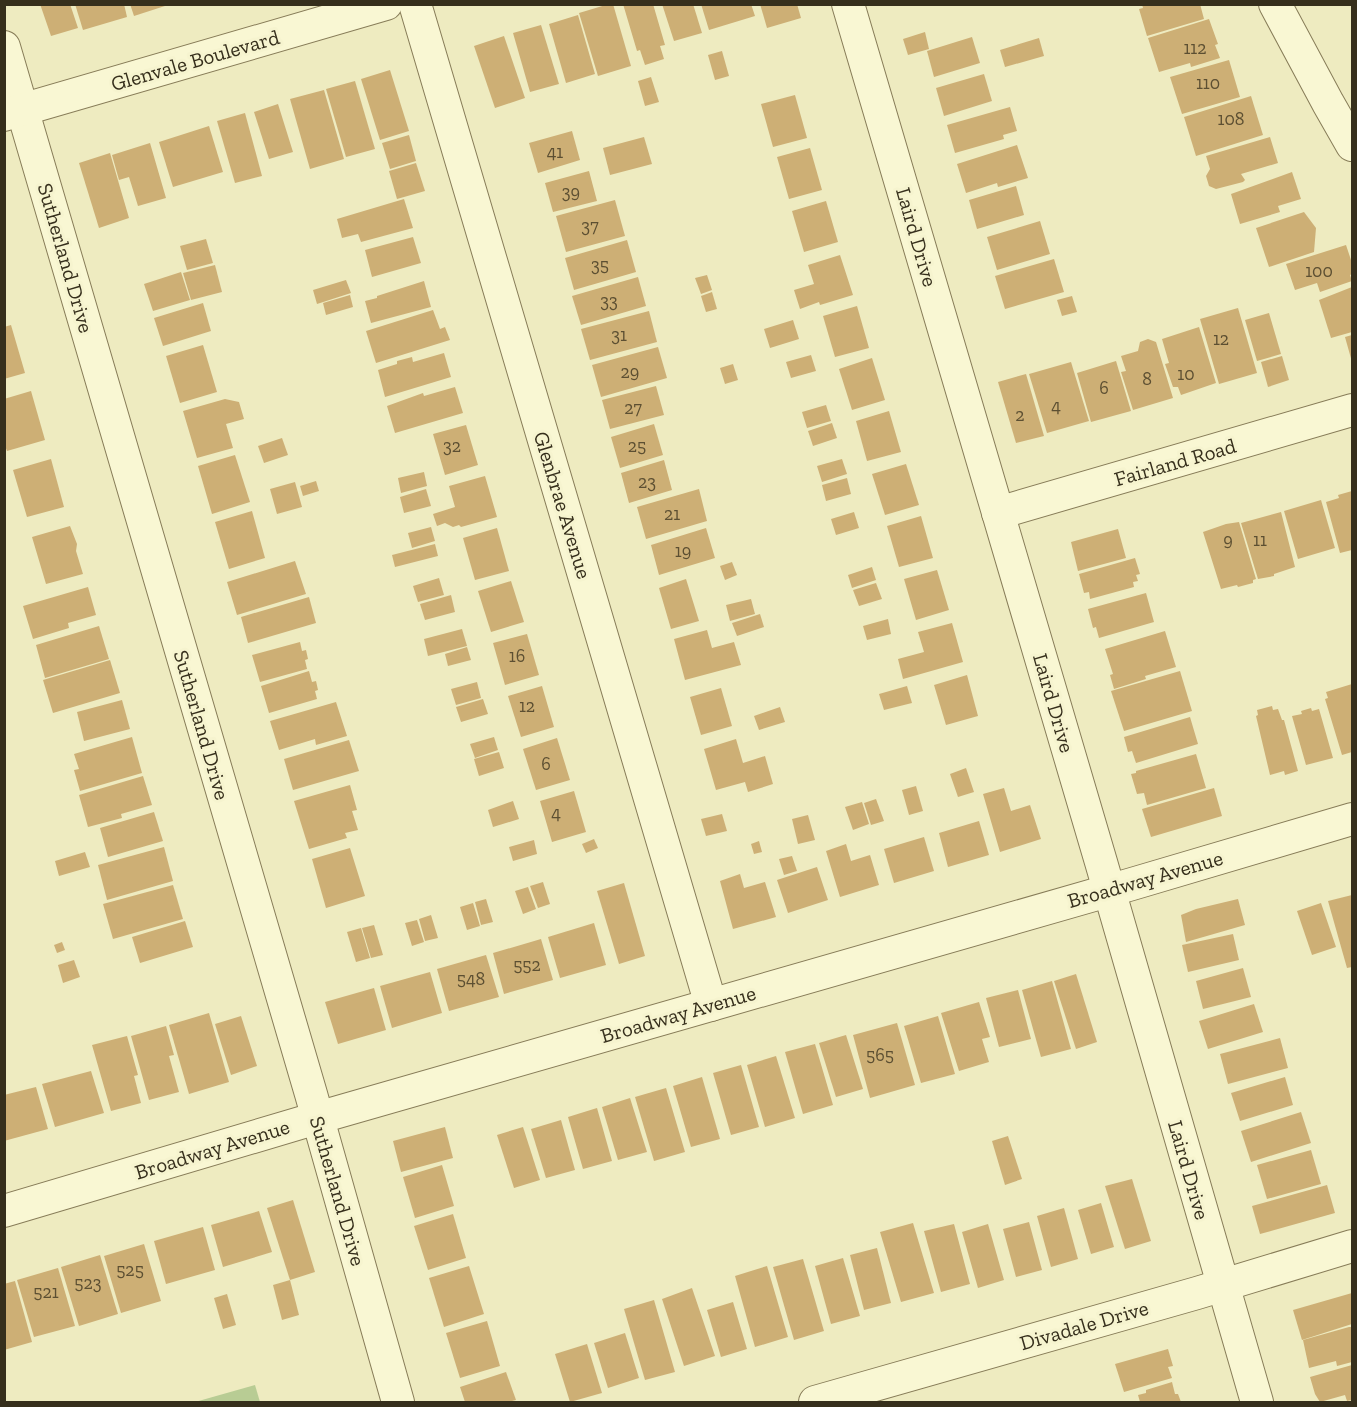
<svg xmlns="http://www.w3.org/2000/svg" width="1357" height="1407" viewBox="0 0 1357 1407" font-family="'Zilla Slab',serif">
<rect width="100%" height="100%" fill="#eeebc0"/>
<path fill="#b8cc94" d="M 255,1385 L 260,1402 L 195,1402 Z"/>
<g fill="#cdaf75">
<path d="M 40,4 L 70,4 L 78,28 L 51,36 Z"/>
<path d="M 75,4 L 124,4 L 127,17 L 83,30 Z"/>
<path d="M 130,4 L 168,4 L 168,5 L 134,16 Z"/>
<path d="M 609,4 L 613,4 L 631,66 L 598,76 L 579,13 Z"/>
<path d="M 623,4 L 653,4 L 665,45 L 660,46 L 664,59 L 645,65 L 640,50 L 637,51 Z"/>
<path d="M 662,4 L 693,4 L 702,33 L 674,41 Z"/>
<path d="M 701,4 L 751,4 L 755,16 L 709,30 Z"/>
<path d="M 760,4 L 797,4 L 801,18 L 767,28 Z"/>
<path d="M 1142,4 L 1200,4 L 1204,19 L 1147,36 L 1139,9 L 1143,8 Z"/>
<path d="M 578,15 L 595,74 L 566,83 L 549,24 Z"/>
<path d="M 1209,19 L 1218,44 L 1215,45 L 1220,58 L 1191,67 L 1190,63 L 1159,72 L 1148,38 Z"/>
<path d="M 541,25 L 559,84 L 530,92 L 513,33 Z"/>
<path d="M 925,32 L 929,49 L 908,55 L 903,39 Z"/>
<path d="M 504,36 L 525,98 L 495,108 L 474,46 Z"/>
<path d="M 972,37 L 980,63 L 934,77 L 927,51 Z"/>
<path d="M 1039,38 L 1044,56 L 1005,67 L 1000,50 Z"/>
<path d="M 722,51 L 729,76 L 715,80 L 708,55 Z"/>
<path d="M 1229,60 L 1240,97 L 1182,114 L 1170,77 Z"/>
<path d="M 390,70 L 409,131 L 380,140 L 361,79 Z"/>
<path d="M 984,74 L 992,101 L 944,116 L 936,88 Z"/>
<path d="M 651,77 L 659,102 L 645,106 L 638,81 Z"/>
<path d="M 355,81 L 375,149 L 346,157 L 326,89 Z"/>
<path d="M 324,90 L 344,159 L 310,169 L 290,99 Z"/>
<path d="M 795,95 L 807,138 L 773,147 L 761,104 Z"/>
<path d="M 1251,96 L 1263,135 L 1196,156 L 1184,117 Z"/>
<path d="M 278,104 L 293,152 L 269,159 L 254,112 Z"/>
<path d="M 1010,107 L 1017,131 L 1003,135 L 1004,139 L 955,153 L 947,125 Z"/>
<path d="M 245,113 L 262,176 L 235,183 L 217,121 Z"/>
<path d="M 209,126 L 223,172 L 173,187 L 159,142 Z"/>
<path d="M 572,131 L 580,160 L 538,173 L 529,143 Z"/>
<path d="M 409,135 L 416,161 L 390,169 L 382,143 Z"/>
<path d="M 644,137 L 652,164 L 610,175 L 603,148 Z"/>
<path d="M 1270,137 L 1278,163 L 1241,174 L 1245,180 L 1243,182 L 1216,189 L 1209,186 L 1206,176 L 1210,169 L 1206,156 Z"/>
<path d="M 150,143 L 166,198 L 138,206 L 129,177 L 119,180 L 112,155 Z"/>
<path d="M 1017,145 L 1028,178 L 998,187 L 997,183 L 966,193 L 957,164 Z"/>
<path d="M 810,148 L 822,190 L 789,199 L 777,157 Z"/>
<path d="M 110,153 L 129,218 L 99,228 L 79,163 Z"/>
<path d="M 416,163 L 425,191 L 397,199 L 389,171 Z"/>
<path d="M 589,171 L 597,201 L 553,212 L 545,183 Z"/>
<path d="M 1292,172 L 1301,199 L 1278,206 L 1280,212 L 1240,224 L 1231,194 Z"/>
<path d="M 1016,186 L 1024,215 L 977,229 L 969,200 Z"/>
<path d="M 404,199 L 413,228 L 361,242 L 358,234 L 342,238 L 337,219 Z"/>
<path d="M 615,200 L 625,236 L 566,252 L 556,216 Z"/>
<path d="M 826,201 L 838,242 L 804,252 L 792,211 Z"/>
<path d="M 1304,212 L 1316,228 L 1314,252 L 1269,267 L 1256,228 Z"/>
<path d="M 1040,221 L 1050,254 L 997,270 L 987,237 Z"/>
<path d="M 413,237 L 421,263 L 372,277 L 365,250 Z"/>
<path d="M 206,239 L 213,263 L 187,270 L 180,246 Z"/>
<path d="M 627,240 L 636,272 L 574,290 L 565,258 Z"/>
<path d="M 1346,245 L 1352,263 L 1352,274 L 1350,275 L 1352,281 L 1320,292 L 1317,283 L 1295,290 L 1286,264 Z"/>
<path d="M 840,255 L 853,295 L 820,305 L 819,302 L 800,309 L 794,290 L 814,284 L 808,265 Z"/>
<path d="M 1054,259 L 1064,292 L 1005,309 L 995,276 Z"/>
<path d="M 215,265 L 222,292 L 191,300 L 183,273 Z"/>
<path d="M 181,272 L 190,300 L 153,311 L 144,284 Z"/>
<path d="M 707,275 L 712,290 L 701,294 L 695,278 Z"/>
<path d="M 638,277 L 646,306 L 581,325 L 572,296 Z"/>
<path d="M 346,280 L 351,293 L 317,304 L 313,290 Z"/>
<path d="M 424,281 L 431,307 L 371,323 L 365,301 L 377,298 L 377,296 Z"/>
<path d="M 1352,287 L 1352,332 L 1331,338 L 1319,300 Z"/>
<path d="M 712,292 L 717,309 L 706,312 L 701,296 Z"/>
<path d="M 350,295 L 353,307 L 326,315 L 323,303 Z"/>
<path d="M 1072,296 L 1077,312 L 1062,316 L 1057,300 Z"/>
<path d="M 203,303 L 211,331 L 163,346 L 154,318 Z"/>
<path d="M 857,306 L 869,348 L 835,357 L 823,316 Z"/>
<path d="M 1238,308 L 1257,373 L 1219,384 L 1200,319 Z"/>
<path d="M 433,310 L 440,329 L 445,327 L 450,340 L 376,363 L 366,331 Z"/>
<path d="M 649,311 L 657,342 L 590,360 L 581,329 Z"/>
<path d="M 1269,313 L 1281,354 L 1257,361 L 1245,320 Z"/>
<path d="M 793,320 L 799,339 L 770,348 L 764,329 Z"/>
<path d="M 11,325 L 25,373 L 4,379 L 4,327 Z"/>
<path d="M 1199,327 L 1216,383 L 1181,395 L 1178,387 L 1173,387 L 1165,364 L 1169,363 L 1162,339 Z"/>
<path d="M 1352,335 L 1352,362 L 1345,337 Z"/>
<path d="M 1148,339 L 1156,342 L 1173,398 L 1133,410 L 1121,372 L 1126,371 L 1121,356 L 1138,351 L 1140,342 Z"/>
<path d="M 203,345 L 217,392 L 180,403 L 166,356 Z"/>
<path d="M 658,347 L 667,378 L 601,397 L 592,365 Z"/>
<path d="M 444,353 L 451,377 L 385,397 L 378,370 L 397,364 L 397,361 L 412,357 L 413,362 Z"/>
<path d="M 811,355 L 816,371 L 791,378 L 786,362 Z"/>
<path d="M 1282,356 L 1289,380 L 1268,387 L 1261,362 Z"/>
<path d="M 872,358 L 885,400 L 852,410 L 839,369 Z"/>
<path d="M 1116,361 L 1131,411 L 1091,422 L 1077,373 Z"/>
<path d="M 1071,362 L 1089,421 L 1047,433 L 1029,374 Z"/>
<path d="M 733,364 L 738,380 L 725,384 L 720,368 Z"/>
<path d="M 1026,374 L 1044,436 L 1016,443 L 998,382 Z"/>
<path d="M 656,386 L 664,415 L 610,429 L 602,400 Z"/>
<path d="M 455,387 L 463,413 L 395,433 L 387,406 L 423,393 L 424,396 Z"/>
<path d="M 31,391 L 45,440 L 7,451 L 4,443 L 4,399 Z"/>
<path d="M 225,399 L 239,402 L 244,419 L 226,424 L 233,448 L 197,458 L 183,411 Z"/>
<path d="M 826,405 L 831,421 L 807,428 L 802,412 Z"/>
<path d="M 889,411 L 901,452 L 867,461 L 856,421 Z"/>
<path d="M 832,423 L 837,438 L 813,446 L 808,431 Z"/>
<path d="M 654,424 L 663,455 L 620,468 L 611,437 Z"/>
<path d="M 466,425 L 478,465 L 445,475 L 433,434 Z"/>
<path d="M 282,438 L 288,455 L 264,463 L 258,446 Z"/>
<path d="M 235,455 L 250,502 L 212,514 L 198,466 Z"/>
<path d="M 51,459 L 64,507 L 27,517 L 13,470 Z"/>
<path d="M 842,459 L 847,474 L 822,482 L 817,466 Z"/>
<path d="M 664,460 L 672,490 L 629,503 L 621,473 Z"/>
<path d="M 906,464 L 919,505 L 885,515 L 872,474 Z"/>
<path d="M 424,472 L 427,486 L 401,493 L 398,478 Z"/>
<path d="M 485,476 L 497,517 L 461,527 L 459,525 L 453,527 L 445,523 L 437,526 L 433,514 L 455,507 L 449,486 Z"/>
<path d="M 847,478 L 851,494 L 826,501 L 822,485 Z"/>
<path d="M 316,481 L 319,491 L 303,496 L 300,486 Z"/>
<path d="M 295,482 L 302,507 L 277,514 L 270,489 Z"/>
<path d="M 426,489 L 431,506 L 404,513 L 400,497 Z"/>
<path d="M 699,489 L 707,521 L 646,539 L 637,507 Z"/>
<path d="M 1352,491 L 1352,550 L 1340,553 L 1326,502 L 1339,498 L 1338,495 Z"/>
<path d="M 1321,500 L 1335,548 L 1298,559 L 1284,511 Z"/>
<path d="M 252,511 L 265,558 L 229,569 L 215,522 Z"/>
<path d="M 854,512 L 859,528 L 836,535 L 831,519 Z"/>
<path d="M 1281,512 L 1295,567 L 1274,574 L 1274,576 L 1258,579 L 1241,523 Z"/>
<path d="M 921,516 L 933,558 L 899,567 L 887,526 Z"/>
<path d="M 1239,522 L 1256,579 L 1253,580 L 1253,583 L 1238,587 L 1237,585 L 1221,589 L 1203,532 L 1226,524 Z"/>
<path d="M 70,526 L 77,544 L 76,551 L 83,574 L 46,584 L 32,537 Z"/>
<path d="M 431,527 L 435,541 L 412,548 L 408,533 Z"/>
<path d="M 497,528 L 509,571 L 475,580 L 463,538 Z"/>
<path d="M 706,528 L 715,558 L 659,575 L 651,545 Z"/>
<path d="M 1118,529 L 1126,558 L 1078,571 L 1071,542 Z"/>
<path d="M 435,544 L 438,556 L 395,567 L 392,555 Z"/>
<path d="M 1135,558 L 1140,574 L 1136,575 L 1138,581 L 1133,582 L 1134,587 L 1090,599 L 1089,592 L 1084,593 L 1079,574 Z"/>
<path d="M 295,561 L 306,594 L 237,615 L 227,582 Z"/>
<path d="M 732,562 L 737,575 L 725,580 L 720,566 Z"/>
<path d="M 872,567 L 876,580 L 852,588 L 848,575 Z"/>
<path d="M 937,570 L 949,610 L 916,620 L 904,579 Z"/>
<path d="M 439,578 L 444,595 L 418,602 L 413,586 Z"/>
<path d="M 686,579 L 699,621 L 671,629 L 659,588 Z"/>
<path d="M 511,581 L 524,622 L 491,632 L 478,591 Z"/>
<path d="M 876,583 L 882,599 L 859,606 L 853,590 Z"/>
<path d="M 88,587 L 96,615 L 68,623 L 69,628 L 33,639 L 23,606 Z"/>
<path d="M 1146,593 L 1154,622 L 1099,638 L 1096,627 L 1093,628 L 1088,609 Z"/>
<path d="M 451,595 L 455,612 L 425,620 L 420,604 Z"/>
<path d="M 309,597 L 316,623 L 248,643 L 241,617 Z"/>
<path d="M 751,599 L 755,614 L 730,621 L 726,605 Z"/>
<path d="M 760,614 L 764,627 L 737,636 L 732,623 Z"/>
<path d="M 888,619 L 891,634 L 867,640 L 863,626 Z"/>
<path d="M 952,623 L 963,662 L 903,679 L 898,659 L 924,652 L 918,632 Z"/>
<path d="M 99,626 L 109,659 L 45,678 L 36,645 Z"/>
<path d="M 462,629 L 467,646 L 428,656 L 424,639 Z"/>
<path d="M 707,630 L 712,648 L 734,642 L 741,665 L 685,680 L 674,639 Z"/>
<path d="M 1165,631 L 1176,667 L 1145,676 L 1146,679 L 1114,689 L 1110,675 L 1113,674 L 1105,649 Z"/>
<path d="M 527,634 L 539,675 L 505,685 L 493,643 Z"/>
<path d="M 300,642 L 302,651 L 306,650 L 308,659 L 305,660 L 307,669 L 260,682 L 252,655 Z"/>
<path d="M 467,647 L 471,660 L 448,666 L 445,654 Z"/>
<path d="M 110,660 L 120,693 L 53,713 L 43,680 Z"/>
<path d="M 309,671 L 312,682 L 316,681 L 318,690 L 315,691 L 317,699 L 269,713 L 261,686 Z"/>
<path d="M 1180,671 L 1192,711 L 1124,731 L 1111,691 Z"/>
<path d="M 967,675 L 978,716 L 946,725 L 934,685 Z"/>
<path d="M 477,682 L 481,698 L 456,705 L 451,689 Z"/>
<path d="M 1352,684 L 1352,752 L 1342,755 L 1325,699 L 1328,698 L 1326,692 Z"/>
<path d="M 542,686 L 554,727 L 521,737 L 508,696 Z"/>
<path d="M 907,686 L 912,703 L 884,710 L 879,694 Z"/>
<path d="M 721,688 L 732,726 L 701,735 L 690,697 Z"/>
<path d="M 483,699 L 488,714 L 461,722 L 456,707 Z"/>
<path d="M 122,700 L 130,729 L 84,741 L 77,712 Z"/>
<path d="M 336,702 L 347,736 L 316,745 L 315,739 L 279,750 L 270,721 Z"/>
<path d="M 1272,706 L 1273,710 L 1278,709 L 1282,720 L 1284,720 L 1298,771 L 1285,775 L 1284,771 L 1270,775 L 1256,716 L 1258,715 L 1257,710 Z"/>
<path d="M 780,707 L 785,722 L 759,730 L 754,716 Z"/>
<path d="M 1311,708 L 1312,711 L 1319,709 L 1333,758 L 1306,765 L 1292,716 L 1302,714 L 1301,711 Z"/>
<path d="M 1190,717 L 1198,744 L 1136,763 L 1132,751 L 1128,752 L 1124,737 Z"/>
<path d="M 132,737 L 142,773 L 80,791 L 74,770 L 79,769 L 74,754 Z"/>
<path d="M 494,737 L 498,750 L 475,758 L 470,744 Z"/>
<path d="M 557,738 L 570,780 L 536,790 L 523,749 Z"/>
<path d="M 736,739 L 743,763 L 765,756 L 773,784 L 748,792 L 745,782 L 716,790 L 704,749 Z"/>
<path d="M 349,740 L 359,771 L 293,790 L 284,759 Z"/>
<path d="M 499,752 L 504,768 L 479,776 L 474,759 Z"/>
<path d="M 1196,754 L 1206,788 L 1147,805 L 1144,793 L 1137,794 L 1131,774 L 1136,773 L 1136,771 Z"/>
<path d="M 966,768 L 974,792 L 958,797 L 950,774 Z"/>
<path d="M 143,776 L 152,805 L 121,814 L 122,818 L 88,827 L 79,795 Z"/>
<path d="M 350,785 L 357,810 L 352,811 L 358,830 L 345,833 L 347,838 L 309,849 L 294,801 Z"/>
<path d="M 916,786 L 923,811 L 909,815 L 902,790 Z"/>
<path d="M 1004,788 L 1011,811 L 1030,805 L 1041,839 L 1000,852 L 983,794 Z"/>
<path d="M 1214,788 L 1222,816 L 1151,837 L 1142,809 Z"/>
<path d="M 574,791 L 586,832 L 552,842 L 540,801 Z"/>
<path d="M 876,799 L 884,821 L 871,825 L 864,803 Z"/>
<path d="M 513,801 L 519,819 L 493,827 L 488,810 Z"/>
<path d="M 862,802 L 869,824 L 853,830 L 845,807 Z"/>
<path d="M 154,812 L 163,841 L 108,857 L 100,828 Z"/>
<path d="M 722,814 L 727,831 L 706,836 L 701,819 Z"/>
<path d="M 808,815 L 815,840 L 798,844 L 792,819 Z"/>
<path d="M 979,821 L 989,855 L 948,867 L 939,833 Z"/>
<path d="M 924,837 L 934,871 L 894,883 L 884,849 Z"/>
<path d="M 594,839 L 598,848 L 586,853 L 582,844 Z"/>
<path d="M 534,840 L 537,854 L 513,861 L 509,847 Z"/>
<path d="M 759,841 L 762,852 L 754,854 L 751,844 Z"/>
<path d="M 846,844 L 851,861 L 870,855 L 879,885 L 840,897 L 826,851 Z"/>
<path d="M 164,847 L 173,881 L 107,900 L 98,865 Z"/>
<path d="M 350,848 L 365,896 L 326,908 L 312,859 Z"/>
<path d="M 85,852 L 90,867 L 59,876 L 55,861 Z"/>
<path d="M 792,856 L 797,871 L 784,875 L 779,859 Z"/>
<path d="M 817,867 L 828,900 L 788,913 L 777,880 Z"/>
<path d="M 740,874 L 744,888 L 765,882 L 776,917 L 733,929 L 720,881 Z"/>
<path d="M 543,882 L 550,904 L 538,908 L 530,886 Z"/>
<path d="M 624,883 L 645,956 L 619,964 L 597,891 Z"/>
<path d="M 173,885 L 183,919 L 113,939 L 103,904 Z"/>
<path d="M 528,887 L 536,909 L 523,914 L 515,891 Z"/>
<path d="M 1352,895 L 1352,967 L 1347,968 L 1328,901 Z"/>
<path d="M 486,899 L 493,922 L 481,925 L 475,902 Z"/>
<path d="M 1238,899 L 1245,925 L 1186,942 L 1181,915 L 1196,909 Z"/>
<path d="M 473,903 L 480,926 L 467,930 L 460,907 Z"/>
<path d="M 1321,903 L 1336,947 L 1312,955 L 1297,911 Z"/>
<path d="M 431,915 L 438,938 L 425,941 L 419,919 Z"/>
<path d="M 417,920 L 424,942 L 412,946 L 405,923 Z"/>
<path d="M 185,921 L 193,947 L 140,963 L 132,937 Z"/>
<path d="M 594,923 L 606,965 L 560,978 L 548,937 Z"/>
<path d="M 374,925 L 383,955 L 371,958 L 362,928 Z"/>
<path d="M 361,928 L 370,958 L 356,962 L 347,932 Z"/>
<path d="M 1233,934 L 1239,960 L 1188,972 L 1182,945 Z"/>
<path d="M 541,939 L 553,980 L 504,994 L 493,953 Z"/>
<path d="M 62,942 L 65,950 L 57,953 L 54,945 Z"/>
<path d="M 486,955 L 499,997 L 449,1011 L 437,969 Z"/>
<path d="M 74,960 L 80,977 L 63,983 L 58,965 Z"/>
<path d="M 1243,968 L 1251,997 L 1203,1009 L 1196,981 Z"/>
<path d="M 430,972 L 442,1013 L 392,1028 L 380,986 Z"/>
<path d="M 1076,974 L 1097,1042 L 1076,1049 L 1054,981 Z"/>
<path d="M 1052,981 L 1071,1049 L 1041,1057 L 1022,990 Z"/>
<path d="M 374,988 L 386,1030 L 338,1044 L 325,1002 Z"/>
<path d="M 1018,990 L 1031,1039 L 999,1047 L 986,998 Z"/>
<path d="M 979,1002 L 990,1037 L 982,1039 L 989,1062 L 959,1071 L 941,1013 Z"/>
<path d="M 1254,1004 L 1263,1032 L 1208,1049 L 1199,1021 Z"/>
<path d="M 209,1013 L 229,1082 L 189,1094 L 169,1025 Z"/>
<path d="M 241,1016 L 257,1066 L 231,1075 L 215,1024 Z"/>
<path d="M 938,1016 L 955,1074 L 921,1083 L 904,1026 Z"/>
<path d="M 897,1023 L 915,1085 L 870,1098 L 853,1035 Z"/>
<path d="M 166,1026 L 174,1055 L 169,1056 L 179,1092 L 149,1100 L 131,1036 Z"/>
<path d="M 846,1035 L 863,1089 L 836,1097 L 819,1043 Z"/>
<path d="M 127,1036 L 138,1075 L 134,1076 L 141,1103 L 111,1111 L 92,1045 Z"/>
<path d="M 1280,1038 L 1288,1068 L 1228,1084 L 1220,1054 Z"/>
<path d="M 815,1044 L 833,1105 L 803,1114 L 785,1052 Z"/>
<path d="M 776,1056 L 795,1118 L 765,1127 L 747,1065 Z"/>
<path d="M 741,1065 L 759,1127 L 731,1135 L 713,1073 Z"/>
<path d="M 91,1071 L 104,1113 L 55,1127 L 42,1084 Z"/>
<path d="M 702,1077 L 720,1139 L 691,1147 L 673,1086 Z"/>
<path d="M 1285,1077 L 1293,1105 L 1240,1121 L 1231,1093 Z"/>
<path d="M 36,1087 L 48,1129 L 4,1141 L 4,1095 Z"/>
<path d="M 666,1088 L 685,1152 L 654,1161 L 635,1097 Z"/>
<path d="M 630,1098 L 647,1152 L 618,1160 L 602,1107 Z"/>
<path d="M 597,1108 L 612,1161 L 583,1169 L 568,1117 Z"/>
<path d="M 1301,1112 L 1311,1143 L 1251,1162 L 1241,1131 Z"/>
<path d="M 561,1120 L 575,1170 L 546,1178 L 531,1129 Z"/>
<path d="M 445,1127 L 453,1158 L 401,1172 L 393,1141 Z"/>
<path d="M 523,1127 L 540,1180 L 514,1188 L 497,1135 Z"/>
<path d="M 1008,1136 L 1022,1179 L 1005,1185 L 992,1141 Z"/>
<path d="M 1311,1150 L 1321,1184 L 1267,1199 L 1257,1165 Z"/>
<path d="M 442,1165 L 454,1206 L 415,1218 L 403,1177 Z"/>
<path d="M 1132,1179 L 1151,1241 L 1125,1249 L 1105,1186 Z"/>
<path d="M 1327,1185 L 1335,1213 L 1260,1234 L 1252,1206 Z"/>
<path d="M 293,1200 L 315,1272 L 290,1280 L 267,1208 Z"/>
<path d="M 1101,1203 L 1114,1247 L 1091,1254 L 1078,1210 Z"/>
<path d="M 1064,1208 L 1078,1259 L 1051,1267 L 1037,1216 Z"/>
<path d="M 259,1211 L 272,1252 L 223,1267 L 211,1225 Z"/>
<path d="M 453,1214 L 466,1258 L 428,1270 L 414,1226 Z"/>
<path d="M 1029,1222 L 1042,1270 L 1016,1277 L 1003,1229 Z"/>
<path d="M 913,1223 L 934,1293 L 901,1302 L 880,1232 Z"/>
<path d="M 954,1224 L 970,1284 L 941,1292 L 924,1231 Z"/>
<path d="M 988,1224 L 1004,1280 L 978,1288 L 962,1232 Z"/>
<path d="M 203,1227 L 215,1270 L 166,1284 L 154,1241 Z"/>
<path d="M 144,1244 L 161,1301 L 121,1313 L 104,1256 Z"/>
<path d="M 877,1248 L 891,1303 L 864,1310 L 850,1255 Z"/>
<path d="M 100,1255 L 118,1314 L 79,1326 L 61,1267 Z"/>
<path d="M 843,1258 L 860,1316 L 831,1324 L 815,1266 Z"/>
<path d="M 803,1259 L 824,1331 L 794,1340 L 773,1267 Z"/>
<path d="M 469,1266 L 484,1314 L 444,1327 L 429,1278 Z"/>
<path d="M 767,1266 L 788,1337 L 755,1347 L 735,1276 Z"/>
<path d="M 58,1268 L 75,1326 L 34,1337 L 17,1280 Z"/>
<path d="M 290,1280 L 299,1315 L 282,1320 L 273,1285 Z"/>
<path d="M 15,1281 L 32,1342 L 4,1350 L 4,1284 Z"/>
<path d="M 692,1288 L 715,1356 L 684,1366 L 662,1299 Z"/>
<path d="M 1352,1293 L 1352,1324 L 1302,1340 L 1293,1310 Z"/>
<path d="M 227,1294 L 236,1325 L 223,1329 L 214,1298 Z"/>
<path d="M 654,1300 L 675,1372 L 645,1380 L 624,1309 Z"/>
<path d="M 733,1302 L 747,1349 L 721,1357 L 707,1310 Z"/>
<path d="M 487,1321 L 500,1366 L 460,1378 L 446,1333 Z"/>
<path d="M 1349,1327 L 1352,1327 L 1352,1362 L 1337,1366 L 1336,1361 L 1309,1368 L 1303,1340 Z"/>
<path d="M 625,1333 L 639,1378 L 608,1388 L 594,1343 Z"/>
<path d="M 587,1344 L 602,1393 L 570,1402 L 555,1354 Z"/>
<path d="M 1168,1349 L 1173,1366 L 1168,1367 L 1172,1378 L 1124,1392 L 1115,1364 Z"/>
<path d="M 1352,1365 L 1352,1400 L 1347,1401 L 1345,1395 L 1320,1402 L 1315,1394 L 1310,1377 Z"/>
<path d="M 506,1372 L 516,1400 L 508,1402 L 465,1402 L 460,1387 Z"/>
<path d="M 1172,1382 L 1175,1394 L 1178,1394 L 1181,1402 L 1140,1402 L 1138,1395 L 1146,1393 L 1146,1390 Z"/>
</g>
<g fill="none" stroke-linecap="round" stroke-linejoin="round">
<g stroke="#877c58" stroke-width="34">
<g id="minor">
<path d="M 415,4 L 711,1005"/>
<path d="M 848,4 L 1101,862 L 1257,1402"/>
<path d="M 1275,4 L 1328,103 L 1352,145"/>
<path d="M 4,47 L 311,1094 L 398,1402"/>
<path d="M 4,115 L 386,4"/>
<path d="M 998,513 L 1352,410"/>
<path d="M 4,1211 L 317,1118 L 1132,884 L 1352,819"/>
<path d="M 815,1402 L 1197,1293 L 1352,1246"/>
</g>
</g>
<use href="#minor" stroke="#f9f7d3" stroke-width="32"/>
</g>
<g text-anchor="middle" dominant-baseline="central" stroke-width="6" stroke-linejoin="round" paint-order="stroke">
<g font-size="18" fill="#5c4f32">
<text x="1195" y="48">112</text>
<text x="1208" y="83">110</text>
<text x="1231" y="119">108</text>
<text x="555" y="152">41</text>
<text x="571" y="192">39</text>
<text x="590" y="226">37</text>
<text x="600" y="265">35</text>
<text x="1319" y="271">100</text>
<text x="609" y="301">33</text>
<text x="619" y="335">31</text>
<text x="1221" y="339">12</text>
<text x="630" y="372">29</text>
<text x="1186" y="374">10</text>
<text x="1147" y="379">8</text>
<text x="1104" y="388">6</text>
<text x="1056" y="406">4</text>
<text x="633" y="408">27</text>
<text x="1020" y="415">2</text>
<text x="452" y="446">32</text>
<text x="637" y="446">25</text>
<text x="647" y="482">23</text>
<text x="672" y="514">21</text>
<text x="1228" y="540">9</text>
<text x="1260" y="540">11</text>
<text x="683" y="551">19</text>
<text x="517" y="656">16</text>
<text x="527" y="706">12</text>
<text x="546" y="764">6</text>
<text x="556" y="813">4</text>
<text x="527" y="965">552</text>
<text x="471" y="979">548</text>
<text x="880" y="1055">565</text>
<text x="130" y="1270">525</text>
<text x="88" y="1283">523</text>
<text x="46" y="1292">521</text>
</g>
<g font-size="21" fill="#362f1c" stroke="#f6f4cf">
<text transform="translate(195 60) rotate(-16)">Glenvale Boulevard</text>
<text transform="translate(917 237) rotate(74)">Laird Drive</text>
<text transform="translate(66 258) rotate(74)">Sutherland Drive</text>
<text transform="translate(1175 462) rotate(-16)">Fairland Road</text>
<text transform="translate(563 505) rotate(73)">Glenbrae Avenue</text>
<text transform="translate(1054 703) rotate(74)">Laird Drive</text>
<text transform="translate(202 725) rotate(74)">Sutherland Drive</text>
<text transform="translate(1145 879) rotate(-16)">Broadway Avenue</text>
<text transform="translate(678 1014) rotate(-16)">Broadway Avenue</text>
<text transform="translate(212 1149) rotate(-17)">Broadway Avenue</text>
<text transform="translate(1189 1170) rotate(74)">Laird Drive</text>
<text transform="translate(338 1191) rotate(74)">Sutherland Drive</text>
<text transform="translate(1084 1325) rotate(-16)">Divadale Drive</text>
</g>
</g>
<rect width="1357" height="1407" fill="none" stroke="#362f1c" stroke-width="12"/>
</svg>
